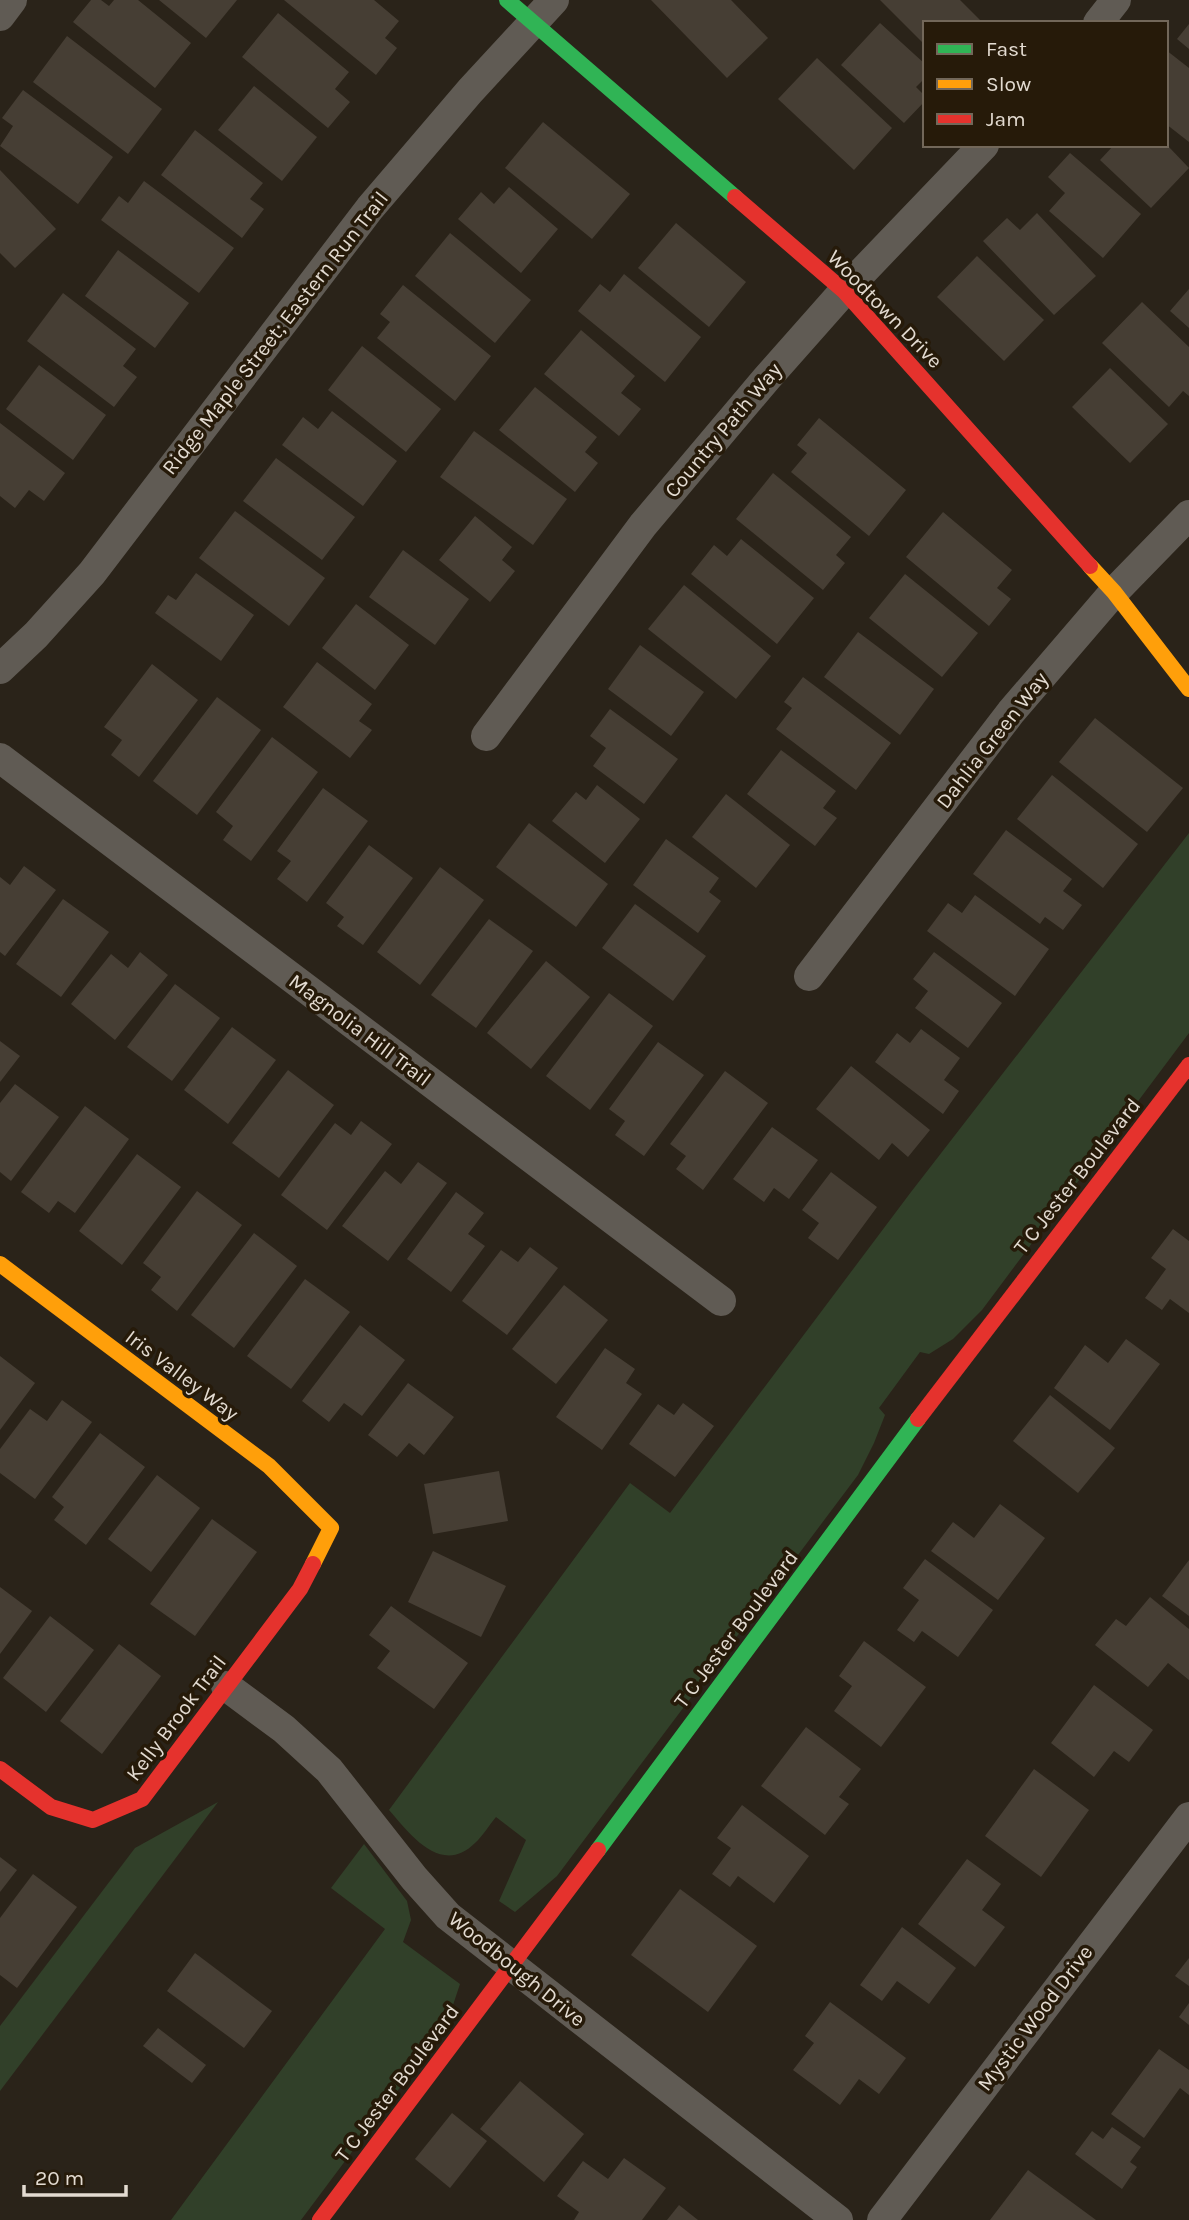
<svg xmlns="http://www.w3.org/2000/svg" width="1189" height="2220" viewBox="0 0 1189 2220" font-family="Karla,sans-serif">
<rect width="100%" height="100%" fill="#2a2319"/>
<g fill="#314029">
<path d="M 1189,833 L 1189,1033 L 982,1310 L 953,1339 L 929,1354 L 920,1352 L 879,1408 L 885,1415 L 874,1443 L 858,1475 L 557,1876 L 515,1912 L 499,1901 L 526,1840 L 496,1817 C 489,1825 483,1836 475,1843 C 441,1877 409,1833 389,1810 L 630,1483 L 670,1513 L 911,1192 Z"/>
<path d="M 218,1802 L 0,2091 L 0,2026 L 135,1848 Z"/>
<path d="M 364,1844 L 407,1901 L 411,1920 L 403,1942 L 460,1984 L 446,2026 L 301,2220 L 171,2220 L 385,1929 L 331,1888 Z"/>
</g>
<g fill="#463e34">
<path d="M 91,0 L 101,0 L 109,6 L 114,0 L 138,0 L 191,43 L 155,88 L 73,22 Z"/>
<path d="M 159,0 L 237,0 L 206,38 Z"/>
<path d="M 284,0 L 374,0 L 399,21 L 385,38 L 397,48 L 376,75 Z"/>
<path d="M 651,0 L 731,0 L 768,38 L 727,78 Z"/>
<path d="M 880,0 L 960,0 L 983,23 L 925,23 L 925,45 Z"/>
<path d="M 278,13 L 349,72 L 335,89 L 350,102 L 328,128 L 242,57 Z"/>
<path d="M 880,23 L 925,64 L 925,78 L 916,87 L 925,96 L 925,101 L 904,123 L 841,65 Z"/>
<path d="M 1189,24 L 1189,49 L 1177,39 Z"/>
<path d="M 67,36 L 162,109 L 128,154 L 33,82 Z"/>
<path d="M 1166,50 L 1189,68 L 1189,142 L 1166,124 Z"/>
<path d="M 817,58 L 892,128 L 854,170 L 778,99 Z"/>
<path d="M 254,86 L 317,137 L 282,181 L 218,130 Z"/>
<path d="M 23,90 L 113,157 L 78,204 L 0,146 L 13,126 L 2,118 Z"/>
<path d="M 543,122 L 630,194 L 592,239 L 505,168 Z"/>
<path d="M 195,130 L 263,183 L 250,199 L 264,209 L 242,238 L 161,175 Z"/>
<path d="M 1114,145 L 1167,145 L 1189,168 L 1151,208 L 1100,160 Z"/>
<path d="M 1070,153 L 1141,214 L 1103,258 L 1049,211 L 1065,193 L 1048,177 Z"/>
<path d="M 0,170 L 56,229 L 15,268 L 0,253 Z"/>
<path d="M 144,181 L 234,248 L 199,293 L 101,220 L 119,196 L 128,203 Z"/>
<path d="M 509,187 L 558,229 L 521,273 L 458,219 L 481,192 L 494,204 Z"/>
<path d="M 1037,213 L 1096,276 L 1054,315 L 983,241 L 1007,218 L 1020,230 Z"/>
<path d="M 676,223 L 746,282 L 709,327 L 638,268 Z"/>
<path d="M 450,233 L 531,300 L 495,343 L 415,276 Z"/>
<path d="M 118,250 L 189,303 L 155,348 L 85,296 Z"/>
<path d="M 977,256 L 1044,320 L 1004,361 L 937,297 Z"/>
<path d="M 624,274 L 701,337 L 665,382 L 578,311 L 600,284 L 610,292 Z"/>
<path d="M 403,285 L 491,356 L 455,401 L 377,338 L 390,322 L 380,314 Z"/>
<path d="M 1189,289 L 1189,328 L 1170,311 Z"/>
<path d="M 63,293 L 136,349 L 123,366 L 137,377 L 114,407 L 27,341 Z"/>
<path d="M 1142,302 L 1189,347 L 1189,396 L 1183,391 L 1169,407 L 1102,343 Z"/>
<path d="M 581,330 L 635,376 L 621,393 L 641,409 L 619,436 L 544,374 Z"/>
<path d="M 362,346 L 441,409 L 406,452 L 328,390 Z"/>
<path d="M 39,365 L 106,415 L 73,460 L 6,409 Z"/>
<path d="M 1110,368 L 1168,424 L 1130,463 L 1072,407 Z"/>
<path d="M 535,387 L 597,437 L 585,452 L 598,463 L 575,492 L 499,430 Z"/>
<path d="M 332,411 L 397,461 L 363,506 L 282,445 L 303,417 L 318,429 Z"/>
<path d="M 819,418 L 906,490 L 869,536 L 791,472 L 807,453 L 797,445 Z"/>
<path d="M 0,423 L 65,473 L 44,501 L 29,490 L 15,508 L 0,496 Z"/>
<path d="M 474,431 L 567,499 L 533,545 L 440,477 Z"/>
<path d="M 276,458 L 355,517 L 322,560 L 243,501 Z"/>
<path d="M 773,473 L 851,537 L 836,555 L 845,563 L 823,590 L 736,519 Z"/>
<path d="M 235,511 L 325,578 L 289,626 L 199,558 Z"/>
<path d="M 943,512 L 1012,570 L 997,588 L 1011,599 L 989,626 L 906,557 Z"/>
<path d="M 475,516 L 512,547 L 502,560 L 515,571 L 490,602 L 439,560 Z"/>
<path d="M 741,539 L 814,598 L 777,644 L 691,574 L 714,545 L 727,556 Z"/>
<path d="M 403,550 L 469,599 L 435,645 L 369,597 Z"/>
<path d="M 196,573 L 254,615 L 221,661 L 155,613 L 168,595 L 176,600 Z"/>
<path d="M 905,574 L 978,633 L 942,677 L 869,618 Z"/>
<path d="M 684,585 L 771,656 L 736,699 L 648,629 Z"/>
<path d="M 356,604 L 409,645 L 375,690 L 322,648 Z"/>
<path d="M 858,632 L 934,689 L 900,735 L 824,677 Z"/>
<path d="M 640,645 L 704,692 L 671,736 L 608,689 Z"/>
<path d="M 317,662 L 372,704 L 359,721 L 372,730 L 350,758 L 283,707 Z"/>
<path d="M 152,664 L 198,700 L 139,777 L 111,755 L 122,740 L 104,727 Z"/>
<path d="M 803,677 L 891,743 L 856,790 L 776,729 L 792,708 L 784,702 Z"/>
<path d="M 217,697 L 261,730 L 197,815 L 153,781 Z"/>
<path d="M 610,709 L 678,759 L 644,804 L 593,766 L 606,748 L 590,736 Z"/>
<path d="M 1095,718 L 1183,788 L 1147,832 L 1059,762 Z"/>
<path d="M 272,737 L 318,772 L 251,861 L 223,840 L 233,826 L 216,812 Z"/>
<path d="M 781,750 L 836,791 L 823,808 L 837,818 L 815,846 L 747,794 Z"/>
<path d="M 1052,775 L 1138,844 L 1103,888 L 1017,819 Z"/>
<path d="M 597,785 L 640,819 L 605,863 L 552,821 L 576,792 L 586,800 Z"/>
<path d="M 323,788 L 368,821 L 307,902 L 277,879 L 291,861 L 277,851 Z"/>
<path d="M 726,794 L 790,845 L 756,888 L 692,837 Z"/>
<path d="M 529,823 L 608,884 L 576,927 L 496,867 Z"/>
<path d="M 1006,830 L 1072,879 L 1063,891 L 1082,905 L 1063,930 L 1045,917 L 1040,924 L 973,874 Z"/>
<path d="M 666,839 L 719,878 L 709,892 L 721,901 L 698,933 L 633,885 Z"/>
<path d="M 369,845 L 413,878 L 363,945 L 337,926 L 344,917 L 326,903 Z"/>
<path d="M 24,866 L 56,890 L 5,956 L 0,952 L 0,877 L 10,885 Z"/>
<path d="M 440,867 L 484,900 L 420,985 L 377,952 Z"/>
<path d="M 975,895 L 1049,949 L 1015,996 L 927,931 L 948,903 L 962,913 Z"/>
<path d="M 63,899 L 109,932 L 61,997 L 16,964 Z"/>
<path d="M 635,904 L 706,956 L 673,1001 L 602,948 Z"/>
<path d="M 489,919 L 533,951 L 476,1028 L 431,995 Z"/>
<path d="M 140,952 L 168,975 L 115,1040 L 71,1004 L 111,954 L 128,968 Z"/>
<path d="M 934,952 L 1002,1003 L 968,1048 L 915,1008 L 928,991 L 913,979 Z"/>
<path d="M 546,961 L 590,997 L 531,1069 L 487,1033 Z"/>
<path d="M 175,984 L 220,1018 L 172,1081 L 127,1047 Z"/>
<path d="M 609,993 L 653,1026 L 590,1110 L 546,1076 Z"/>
<path d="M 232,1027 L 276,1060 L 228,1124 L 184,1090 Z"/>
<path d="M 921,1029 L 960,1058 L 944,1080 L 959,1091 L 943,1114 L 875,1062 L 897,1033 L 910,1043 Z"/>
<path d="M 0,1041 L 20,1056 L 0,1082 Z"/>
<path d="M 658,1042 L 704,1075 L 644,1156 L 615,1135 L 625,1121 L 609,1109 Z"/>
<path d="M 851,1066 L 930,1130 L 908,1157 L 892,1143 L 879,1160 L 816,1109 Z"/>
<path d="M 288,1070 L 334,1105 L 279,1178 L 232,1143 Z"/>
<path d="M 725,1071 L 768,1103 L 703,1190 L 676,1169 L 686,1156 L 670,1144 Z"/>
<path d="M 15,1084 L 59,1117 L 11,1181 L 0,1172 L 0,1103 Z"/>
<path d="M 85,1106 L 129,1139 L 75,1213 L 58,1201 L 49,1213 L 21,1192 Z"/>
<path d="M 361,1121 L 392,1144 L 327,1230 L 281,1195 L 335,1123 L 351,1135 Z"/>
<path d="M 772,1127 L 818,1160 L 789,1199 L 774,1188 L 764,1202 L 733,1179 Z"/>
<path d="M 137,1154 L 181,1187 L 122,1265 L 79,1231 Z"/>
<path d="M 418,1162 L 447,1183 L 388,1261 L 342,1226 L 385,1171 L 401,1184 Z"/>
<path d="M 831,1172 L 877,1207 L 838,1260 L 808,1238 L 819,1223 L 802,1210 Z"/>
<path d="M 197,1191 L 242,1225 L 177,1311 L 151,1290 L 161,1277 L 143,1263 Z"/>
<path d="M 456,1192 L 484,1213 L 468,1234 L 485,1246 L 451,1292 L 407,1259 Z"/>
<path d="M 1173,1229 L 1189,1241 L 1189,1313 L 1170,1299 L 1162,1310 L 1145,1298 L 1166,1269 L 1151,1258 Z"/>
<path d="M 254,1233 L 297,1266 L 234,1348 L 191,1315 Z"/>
<path d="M 530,1247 L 558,1268 L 507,1335 L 462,1301 L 501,1250 L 518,1262 Z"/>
<path d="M 305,1279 L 350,1312 L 291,1389 L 247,1356 Z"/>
<path d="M 564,1285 L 608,1320 L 556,1384 L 512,1349 Z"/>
<path d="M 360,1325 L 405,1360 L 362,1416 L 344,1403 L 329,1422 L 302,1401 Z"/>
<path d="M 1126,1339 L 1160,1364 L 1110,1430 L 1054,1388 L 1085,1345 L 1108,1363 Z"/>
<path d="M 605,1348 L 635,1369 L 626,1383 L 642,1394 L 602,1450 L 556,1417 Z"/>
<path d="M 0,1356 L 35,1383 L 0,1430 Z"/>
<path d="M 408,1383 L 454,1417 L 424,1455 L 409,1443 L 397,1457 L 368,1435 Z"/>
<path d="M 1050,1395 L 1115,1448 L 1078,1493 L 1013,1441 Z"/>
<path d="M 62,1400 L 92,1422 L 35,1499 L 0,1473 L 0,1449 L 30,1409 L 47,1421 Z"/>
<path d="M 683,1403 L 714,1426 L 675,1477 L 629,1444 L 658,1404 L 674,1415 Z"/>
<path d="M 100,1433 L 145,1467 L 86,1545 L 54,1520 L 64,1507 L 52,1497 Z"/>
<path d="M 499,1471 L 508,1521 L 433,1534 L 424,1484 Z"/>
<path d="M 157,1475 L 200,1508 L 151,1572 L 108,1539 Z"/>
<path d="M 1000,1504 L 1045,1538 L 998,1600 L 931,1551 L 953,1522 L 974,1538 Z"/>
<path d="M 212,1519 L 257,1552 L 195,1636 L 150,1604 Z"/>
<path d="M 433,1551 L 506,1586 L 481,1637 L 408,1602 Z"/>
<path d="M 925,1559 L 993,1610 L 958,1657 L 922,1631 L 914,1642 L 897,1630 L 919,1600 L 903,1588 Z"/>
<path d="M 1189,1560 L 1189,1616 L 1162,1596 Z"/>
<path d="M 0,1587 L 32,1611 L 0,1654 Z"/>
<path d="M 1150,1597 L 1189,1629 L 1189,1680 L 1168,1663 L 1148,1687 L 1095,1645 L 1116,1619 L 1126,1626 Z"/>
<path d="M 391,1606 L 468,1663 L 434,1709 L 377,1668 L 390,1651 L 369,1635 Z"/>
<path d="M 50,1616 L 94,1650 L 46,1712 L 3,1678 Z"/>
<path d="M 864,1641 L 926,1687 L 881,1747 L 834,1711 L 852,1686 L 839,1676 Z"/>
<path d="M 119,1644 L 161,1676 L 102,1754 L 60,1721 Z"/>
<path d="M 1094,1685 L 1153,1730 L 1129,1762 L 1114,1751 L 1094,1777 L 1051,1743 Z"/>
<path d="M 806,1727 L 861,1769 L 839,1797 L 849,1804 L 825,1835 L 761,1786 Z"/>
<path d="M 1034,1769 L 1089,1810 L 1041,1877 L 985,1836 Z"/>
<path d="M 742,1805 L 809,1856 L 774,1903 L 738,1876 L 730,1887 L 712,1874 L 731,1848 L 717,1838 Z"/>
<path d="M 0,1857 L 17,1870 L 0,1892 Z"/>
<path d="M 967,1859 L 1001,1884 L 982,1910 L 1005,1927 L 975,1967 L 918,1924 Z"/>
<path d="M 33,1874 L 77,1907 L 17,1988 L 0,1975 L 0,1918 Z"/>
<path d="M 680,1889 L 757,1946 L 708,2012 L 631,1955 Z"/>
<path d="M 902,1927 L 956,1968 L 929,2004 L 897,1981 L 882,2001 L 860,1985 Z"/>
<path d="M 195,1953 L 272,2011 L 244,2048 L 167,1991 Z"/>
<path d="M 1189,1958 L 1189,1986 L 1175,1976 Z"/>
<path d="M 830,2002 L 906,2058 L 879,2094 L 859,2079 L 840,2105 L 793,2070 L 814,2043 L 805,2036 Z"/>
<path d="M 1189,2003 L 1189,2025 L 1179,2017 Z"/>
<path d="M 158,2028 L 206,2065 L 192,2083 L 143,2046 Z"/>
<path d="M 1159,2049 L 1189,2070 L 1189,2095 L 1180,2088 L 1144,2138 L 1111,2114 Z"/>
<path d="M 520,2081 L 584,2134 L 544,2182 L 480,2129 Z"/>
<path d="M 452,2113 L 487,2141 L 450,2188 L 415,2159 Z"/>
<path d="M 1112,2127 L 1141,2147 L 1130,2162 L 1137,2167 L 1122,2189 L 1075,2154 L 1092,2131 L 1103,2139 Z"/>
<path d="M 624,2158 L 666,2188 L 642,2220 L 574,2220 L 579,2212 L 557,2196 L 583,2161 L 608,2179 Z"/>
<path d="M 1028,2170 L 1096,2220 L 990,2220 Z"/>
<path d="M 679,2205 L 698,2220 L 667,2220 Z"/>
</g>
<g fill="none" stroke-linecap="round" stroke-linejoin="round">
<g stroke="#605b54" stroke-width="30">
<path d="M 0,16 L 12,0"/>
<path d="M 1098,23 L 1116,0"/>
<path d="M 0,669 L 36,635 L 92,573 L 370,208 L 470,91 L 554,0"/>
<path d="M 486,736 L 643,525 L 767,378 L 844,291 L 984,145"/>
<path d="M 0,758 L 721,1301"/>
<path d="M 809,976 L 1011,712 L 1114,592 L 1189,515"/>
<path d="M 226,1686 L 284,1729 L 329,1770 L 414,1878 L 448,1916 L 838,2220"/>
<path d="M 882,2220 L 1189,1817"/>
</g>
<g stroke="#30b455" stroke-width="16">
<path d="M 507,0 L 735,197"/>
<path d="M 598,1850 L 918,1419"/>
</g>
<g stroke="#ff9f0a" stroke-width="16">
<path d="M 1090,566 L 1114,592 L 1189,689"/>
<path d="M 0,1264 L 269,1466 L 331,1528 L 313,1564"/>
</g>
<g stroke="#e5322d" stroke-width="16">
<path d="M 735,197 L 844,291 L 1090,566"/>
<path d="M 918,1419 L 1189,1065"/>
<path d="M 0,1769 L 51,1807 L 93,1820 L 142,1799 L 300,1589 L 313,1564"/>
<path d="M 320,2220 L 598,1850"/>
</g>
</g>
<g text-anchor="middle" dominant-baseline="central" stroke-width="7" stroke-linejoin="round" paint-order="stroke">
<g font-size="21" fill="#e3dbd1" stroke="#261a09">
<text transform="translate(885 309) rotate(46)">Woodtown Drive</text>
<text transform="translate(275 333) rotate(-52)">Ridge Maple Street; Eastern Run Trail</text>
<text transform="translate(723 430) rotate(-50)">Country Path Way</text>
<text transform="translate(992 740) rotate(-52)">Dahlia Green Way</text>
<text transform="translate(360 1030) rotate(37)">Magnolia Hill Trail</text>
<text transform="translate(1077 1176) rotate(-52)">T C Jester Boulevard</text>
<text transform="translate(182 1375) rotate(37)">Iris Valley Way</text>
<text transform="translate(736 1629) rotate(-53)">T C Jester Boulevard</text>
<text transform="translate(176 1718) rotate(-53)">Kelly Brook Trail</text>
<text transform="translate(517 1969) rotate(39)">Woodbough Drive</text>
<text transform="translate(1035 2018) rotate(-53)">Mystic Wood Drive</text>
<text transform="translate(397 2083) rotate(-53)">T C Jester Boulevard</text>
</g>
</g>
<rect x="923" y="21" width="245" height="126" fill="#261a09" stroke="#726759" stroke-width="2"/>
<rect x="937" y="44" width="35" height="10" fill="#30b455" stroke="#726759" stroke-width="2"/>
<text x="986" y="56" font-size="21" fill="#e3dbd1">Fast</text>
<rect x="937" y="79" width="35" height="10" fill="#ff9f0a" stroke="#726759" stroke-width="2"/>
<text x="986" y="91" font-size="21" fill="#e3dbd1">Slow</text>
<rect x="937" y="114" width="35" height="10" fill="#e5322d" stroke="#726759" stroke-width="2"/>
<text x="986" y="126" font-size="21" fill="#e3dbd1">Jam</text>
<path d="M24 2185v10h102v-10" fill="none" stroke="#e3dbd1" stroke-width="3.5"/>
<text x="35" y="2185" font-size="21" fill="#e3dbd1" stroke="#261a09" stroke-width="5" paint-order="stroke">20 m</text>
</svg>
